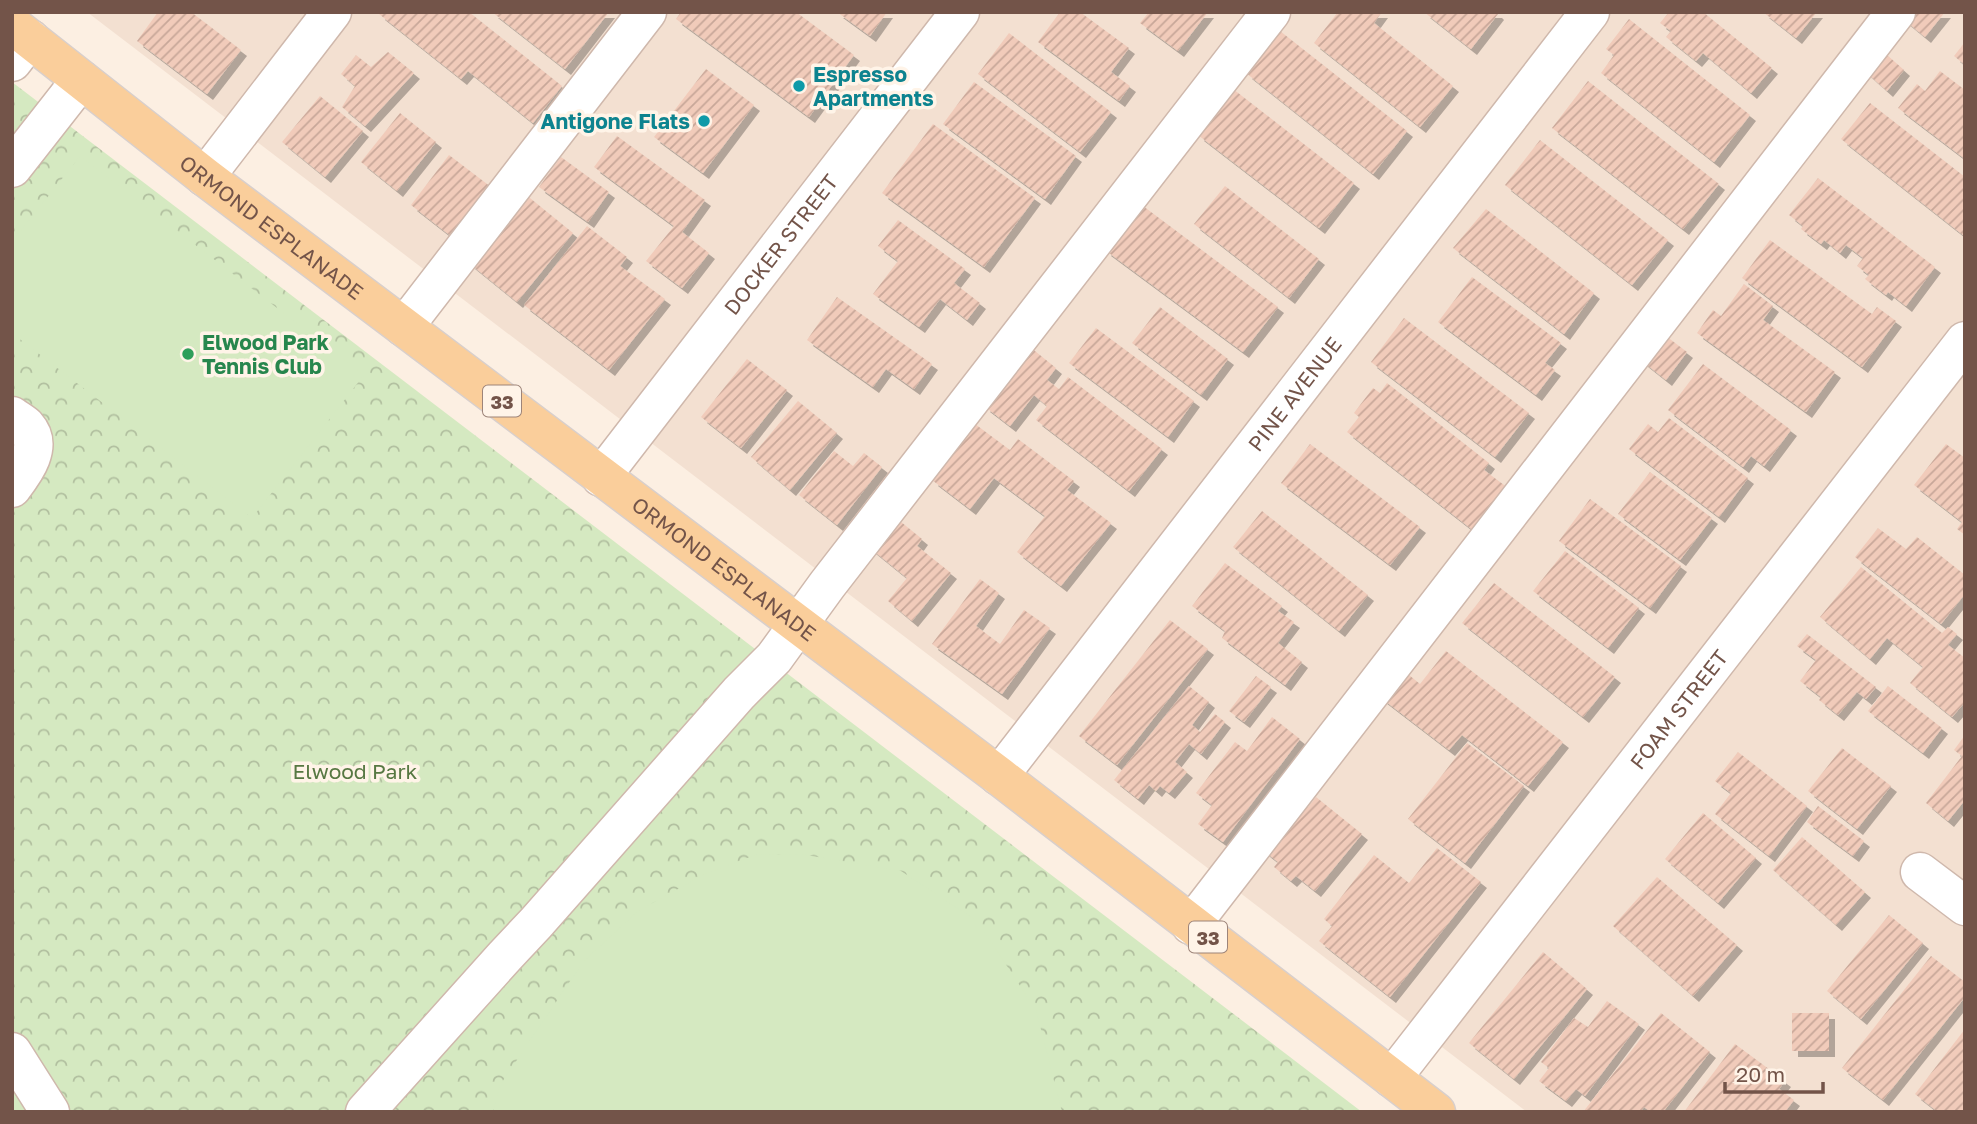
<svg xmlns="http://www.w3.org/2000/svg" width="1977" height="1124" viewBox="0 0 1977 1124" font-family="'Golos Text',sans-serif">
<defs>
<pattern id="park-crowns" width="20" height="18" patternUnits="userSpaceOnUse" patternTransform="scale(1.75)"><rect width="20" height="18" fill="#d5e9c1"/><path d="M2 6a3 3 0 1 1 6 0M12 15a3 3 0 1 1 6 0" fill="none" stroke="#b1bf9f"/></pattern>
<pattern id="building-hatch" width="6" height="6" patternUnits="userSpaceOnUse" patternTransform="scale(1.75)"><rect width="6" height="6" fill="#f1cbba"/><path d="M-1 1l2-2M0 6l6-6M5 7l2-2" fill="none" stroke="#c8a799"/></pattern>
<filter id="shadow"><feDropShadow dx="6" dy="6" stdDeviation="0" flood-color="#0004"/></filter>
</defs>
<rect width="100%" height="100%" fill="#fcefe2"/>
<path fill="#f3e0d1" d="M 87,12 L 1965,12 L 1965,1112 L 1527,1112 Z"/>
<path fill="url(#park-crowns)" d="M 12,82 L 1362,1112 L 12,1112 Z"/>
<g fill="#d5e9c1">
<path d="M 80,156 L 364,375 L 252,518 L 12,333 L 12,242 Z"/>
<path d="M 800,854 L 901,871 L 977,921 L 1036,1010 L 1062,1112 L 493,1112 L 500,1085 L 583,962 L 638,911 L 705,874 L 755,855 Z"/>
</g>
<g fill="url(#building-hatch)" filter="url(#shadow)">
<path d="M 158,12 L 191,12 L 241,50 L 207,94 L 137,41 Z"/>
<path d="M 380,12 L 469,12 L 562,86 L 533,123 L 468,71 L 461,79 L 379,14 Z"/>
<path d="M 492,12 L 609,12 L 565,69 Z"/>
<path d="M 681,12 L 796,12 L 854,55 L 809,117 L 676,19 Z"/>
<path d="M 837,12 L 887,12 L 870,36 Z"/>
<path d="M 1060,12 L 1080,12 L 1129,48 L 1111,72 L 1130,86 L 1119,101 L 1038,42 Z"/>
<path d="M 1149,12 L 1208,12 L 1178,51 L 1140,23 Z"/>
<path d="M 1338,12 L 1382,12 L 1374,23 L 1453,86 L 1420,127 L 1314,43 Z"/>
<path d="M 1424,12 L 1496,12 L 1498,14 L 1471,49 Z"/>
<path d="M 1669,12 L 1703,12 L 1772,68 L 1751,93 L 1703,53 L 1696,61 L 1666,37 L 1671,31 L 1660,23 Z"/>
<path d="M 1763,12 L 1817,12 L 1796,38 Z"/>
<path d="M 1907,12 L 1945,12 L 1925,37 L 1902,18 Z"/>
<path d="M 1629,19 L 1750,115 L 1714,162 L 1601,73 L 1614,55 L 1606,49 Z"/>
<path d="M 1280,31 L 1407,131 L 1373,174 L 1246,73 Z"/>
<path d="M 1009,33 L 1111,112 L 1080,152 L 978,74 Z"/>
<path d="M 1965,42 L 1965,65 L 1954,56 Z"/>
<path d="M 1878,47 L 1904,70 L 1887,91 L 1860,67 Z"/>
<path d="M 388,52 L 414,73 L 365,126 L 342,107 L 355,86 L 341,74 L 356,55 L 371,67 Z"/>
<path d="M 706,69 L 754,105 L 703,173 L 654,137 Z"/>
<path d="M 1940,71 L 1965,90 L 1965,159 L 1898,108 L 1917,84 L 1925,91 Z"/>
<path d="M 1588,81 L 1719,184 L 1683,229 L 1552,128 Z"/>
<path d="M 974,82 L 1076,156 L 1045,199 L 943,124 Z"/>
<path d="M 1233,89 L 1354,183 L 1319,228 L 1198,135 Z"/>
<path d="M 320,96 L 363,131 L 325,177 L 282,142 Z"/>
<path d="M 1870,103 L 1965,177 L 1965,233 L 1963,235 L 1841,139 Z"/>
<path d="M 400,113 L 436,142 L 397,191 L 361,162 Z"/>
<path d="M 933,124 L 1035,198 L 984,267 L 882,193 Z"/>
<path d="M 617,136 L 705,200 L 682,232 L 709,253 L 682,288 L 646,261 L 674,226 L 594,167 Z"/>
<path d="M 1540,140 L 1668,240 L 1632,285 L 1505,185 Z"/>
<path d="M 449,155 L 491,187 L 452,237 L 411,205 Z"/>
<path d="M 561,157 L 609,192 L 588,222 L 539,187 Z"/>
<path d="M 1818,178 L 1935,267 L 1906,306 L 1888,292 L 1886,295 L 1865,279 L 1869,275 L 1857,266 L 1863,258 L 1846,245 L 1840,253 L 1824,240 L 1821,244 L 1801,229 L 1803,226 L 1789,215 Z"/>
<path d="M 1225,186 L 1319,259 L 1289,298 L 1194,224 Z"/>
<path d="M 525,194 L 573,233 L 517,302 L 469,263 Z"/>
<path d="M 1139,203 L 1278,307 L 1243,352 L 1105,250 Z"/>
<path d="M 1486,209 L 1594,293 L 1564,334 L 1453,248 Z"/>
<path d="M 898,220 L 965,269 L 954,283 L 980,303 L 967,320 L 940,299 L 919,327 L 873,294 L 898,261 L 878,246 Z"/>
<path d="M 587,226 L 627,257 L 620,266 L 665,299 L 609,370 L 524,305 Z"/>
<path d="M 1770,240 L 1872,314 L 1877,307 L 1896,321 L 1862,367 L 1742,278 Z"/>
<path d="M 1472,277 L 1561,343 L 1545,363 L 1555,370 L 1536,395 L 1438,322 Z"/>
<path d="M 1744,284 L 1773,306 L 1763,320 L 1835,372 L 1806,412 L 1697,333 L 1713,310 L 1721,316 Z"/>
<path d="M 837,297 L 932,364 L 914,389 L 886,369 L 873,387 L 807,340 Z"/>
<path d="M 1160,307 L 1228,359 L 1201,395 L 1132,343 Z"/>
<path d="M 1404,318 L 1529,413 L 1495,457 L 1371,362 Z"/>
<path d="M 1096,328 L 1194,401 L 1168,437 L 1069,363 Z"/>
<path d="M 1658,330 L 1687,352 L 1666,380 L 1637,357 Z"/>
<path d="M 1030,347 L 1056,368 L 1047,380 L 1059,389 L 1068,377 L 1162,449 L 1129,491 L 1036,420 L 1047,406 L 1034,395 L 1010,426 L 984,406 Z"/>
<path d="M 747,359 L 787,390 L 741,448 L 701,417 Z"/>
<path d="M 1703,364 L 1791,430 L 1764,466 L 1751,456 L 1743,467 L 1668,410 Z"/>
<path d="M 1387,383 L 1489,463 L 1484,470 L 1508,488 L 1474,531 L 1347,432 L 1359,417 L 1354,413 L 1373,388 L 1380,393 Z"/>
<path d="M 798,401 L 837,433 L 790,490 L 751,457 Z"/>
<path d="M 1669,418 L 1748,478 L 1719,517 L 1629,449 L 1648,424 L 1658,432 Z"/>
<path d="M 975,424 L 1010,450 L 1018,439 L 1074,481 L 1067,490 L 1111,523 L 1061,586 L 1017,552 L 1045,516 L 994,478 L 970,509 L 932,480 Z"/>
<path d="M 1310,444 L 1420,527 L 1390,565 L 1281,483 Z"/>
<path d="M 1946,444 L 1965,458 L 1965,535 L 1957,529 L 1962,522 L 1914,485 Z"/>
<path d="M 834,451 L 853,466 L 864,453 L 882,467 L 837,525 L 799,495 Z"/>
<path d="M 1650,472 L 1712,518 L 1680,560 L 1618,514 Z"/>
<path d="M 1590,499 L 1681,566 L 1650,608 L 1559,541 Z"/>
<path d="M 1262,511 L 1368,595 L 1339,631 L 1233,547 Z"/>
<path d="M 895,517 L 922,539 L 917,546 L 951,573 L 912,621 L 888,601 L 907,578 L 870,548 Z"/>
<path d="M 1878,528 L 1906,549 L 1917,537 L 1965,575 L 1965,594 L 1941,624 L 1855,557 Z"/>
<path d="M 1565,551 L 1639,608 L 1608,648 L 1533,591 Z"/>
<path d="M 1225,563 L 1282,606 L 1278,611 L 1294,622 L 1278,643 L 1302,662 L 1285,685 L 1222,638 L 1225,631 L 1192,606 Z"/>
<path d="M 1861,567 L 1942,633 L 1948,627 L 1957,634 L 1948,645 L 1965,658 L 1965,702 L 1952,717 L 1910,683 L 1923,667 L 1887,638 L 1870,659 L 1820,617 Z"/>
<path d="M 980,579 L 999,593 L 976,626 L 1000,644 L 1024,610 L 1050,628 L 1002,694 L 932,644 Z"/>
<path d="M 1494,583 L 1615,677 L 1583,717 L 1462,623 Z"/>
<path d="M 1170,620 L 1208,649 L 1117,765 L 1079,736 Z"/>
<path d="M 1807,634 L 1876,687 L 1866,699 L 1857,692 L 1838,715 L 1819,700 L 1821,697 L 1800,681 L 1816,660 L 1797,646 Z"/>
<path d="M 1446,651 L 1563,742 L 1528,786 L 1462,735 L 1449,750 L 1376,694 L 1398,666 L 1420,684 Z"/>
<path d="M 1256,676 L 1271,687 L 1244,722 L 1229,711 Z"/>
<path d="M 1189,686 L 1209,702 L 1192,725 L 1200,732 L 1215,714 L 1225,722 L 1201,754 L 1189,744 L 1175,762 L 1187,772 L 1169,793 L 1160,786 L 1156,791 L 1149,785 L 1138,799 L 1114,780 Z"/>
<path d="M 1888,686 L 1942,728 L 1923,753 L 1868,711 Z"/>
<path d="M 1272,717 L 1300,739 L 1223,842 L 1198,824 L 1212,805 L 1196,793 L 1235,742 L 1247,751 Z"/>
<path d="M 1965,735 L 1965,800 L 1948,821 L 1926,803 L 1962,756 L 1954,750 Z"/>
<path d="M 1467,743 L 1524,786 L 1465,863 L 1408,819 Z"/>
<path d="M 1842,748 L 1891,786 L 1857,829 L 1808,791 Z"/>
<path d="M 1738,752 L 1807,806 L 1769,856 L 1715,814 L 1731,793 L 1715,781 Z"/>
<path d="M 1316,797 L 1362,834 L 1315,891 L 1296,876 L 1291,881 L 1274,867 L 1278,862 L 1259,847 L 1298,799 L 1308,807 Z"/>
<path d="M 1818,806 L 1864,841 L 1853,856 L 1807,822 Z"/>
<path d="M 1703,813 L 1756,858 L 1718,903 L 1665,859 Z"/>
<path d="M 1802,837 L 1865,892 L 1836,925 L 1773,870 Z"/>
<path d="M 1437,848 L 1481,882 L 1390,997 L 1319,941 L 1332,926 L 1324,919 L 1374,855 L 1409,883 Z"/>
<path d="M 1657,877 L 1737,945 L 1693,996 L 1613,926 Z"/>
<path d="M 1889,915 L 1923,943 L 1861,1019 L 1827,991 Z"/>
<path d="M 1543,952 L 1587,989 L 1514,1079 L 1469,1043 Z"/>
<path d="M 1931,956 L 1965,982 L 1965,997 L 1883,1100 L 1842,1068 Z"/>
<path d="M 1607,1001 L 1639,1024 L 1585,1096 L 1576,1089 L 1566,1101 L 1539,1081 L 1549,1068 L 1541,1062 L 1574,1018 L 1588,1027 Z"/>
<path d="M 1661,1013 L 1710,1052 L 1663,1112 L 1651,1112 L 1644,1107 L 1640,1112 L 1583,1112 Z"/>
<rect x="1792" y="1013" width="37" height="38"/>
<path d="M 1965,1029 L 1965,1112 L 1938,1112 L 1915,1094 Z"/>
<path d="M 1735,1044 L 1785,1081 L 1779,1089 L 1794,1100 L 1785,1112 L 1684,1112 Z"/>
</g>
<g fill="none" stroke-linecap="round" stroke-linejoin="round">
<g stroke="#cfb8ac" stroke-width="41">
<g id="minor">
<path d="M 12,62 L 30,39"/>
<path d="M 12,168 L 81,80"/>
<path d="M 205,177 L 332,12"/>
<path d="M 404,327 L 647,12"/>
<path d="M 12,416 C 16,419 23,423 26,426 C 44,446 25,471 12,488"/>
<path id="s1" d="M 601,477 L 960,12"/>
<path id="s2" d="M 999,776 L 1590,12"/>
<path d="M 1920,872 L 1965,906"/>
<path d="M 1191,925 L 1896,12"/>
<path d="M 12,1052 L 50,1112"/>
<path id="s3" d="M 1392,1078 L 1965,341"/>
<path d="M 365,1112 L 505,956 L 536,923 L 739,693 L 774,658 L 827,585 L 1271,12"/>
</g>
</g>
<g stroke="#d8cfcc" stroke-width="41">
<g id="major">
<path id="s4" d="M 12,25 L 205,177 L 999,776 L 1436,1112"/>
</g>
</g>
<use href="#minor" stroke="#fff" stroke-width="38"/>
<use href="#major" stroke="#face9b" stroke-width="38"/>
</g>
<g fill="#0f9aa8" stroke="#fff4e8" stroke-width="2.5">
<circle cx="799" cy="86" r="7"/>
<circle cx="704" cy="121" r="7"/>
</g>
<circle fill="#2e9e5b" stroke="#fff4e8" stroke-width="2.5" cx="188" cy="354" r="7"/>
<g text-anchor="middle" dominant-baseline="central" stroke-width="7" stroke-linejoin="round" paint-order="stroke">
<g fill="#fff4e8" stroke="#9d8479" stroke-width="2">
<rect x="483" y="385.5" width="38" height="31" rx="5"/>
<rect x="1189" y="921.5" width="38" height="31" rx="5"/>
</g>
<g font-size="19" font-weight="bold" fill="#735449">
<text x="502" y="401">33</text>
<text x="1208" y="937">33</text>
</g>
<g font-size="21" font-weight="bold" fill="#0d838f" stroke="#fff4e8" text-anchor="start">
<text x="813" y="74">Espresso<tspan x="813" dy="24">Apartments</tspan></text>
<text x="690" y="121" text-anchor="end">Antigone Flats</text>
</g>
<g font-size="21" fill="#735449" stroke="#fff4e8">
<text stroke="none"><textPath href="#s4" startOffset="329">ORMOND ESPLANADE</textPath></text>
<text stroke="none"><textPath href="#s1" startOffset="294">DOCKER STREET</textPath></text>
<text stroke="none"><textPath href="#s2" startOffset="483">PINE AVENUE</textPath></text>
<text stroke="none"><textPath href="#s4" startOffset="896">ORMOND ESPLANADE</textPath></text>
<text stroke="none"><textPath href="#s3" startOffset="467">FOAM STREET</textPath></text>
</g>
<g font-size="21" font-weight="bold" fill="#27864d" stroke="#fff4e8" text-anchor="start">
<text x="202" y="342">Elwood Park<tspan x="202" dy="24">Tennis Club</tspan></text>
</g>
<g font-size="21" fill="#577842" stroke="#fff4e8">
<text x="355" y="771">Elwood Park</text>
</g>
</g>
<rect width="1977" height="1124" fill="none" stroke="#735449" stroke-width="28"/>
<path d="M1725 1082v10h98v-10" fill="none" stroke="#735449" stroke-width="3.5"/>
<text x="1736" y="1082" font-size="21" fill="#735449" stroke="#fff4e8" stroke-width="5" paint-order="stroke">20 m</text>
</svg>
